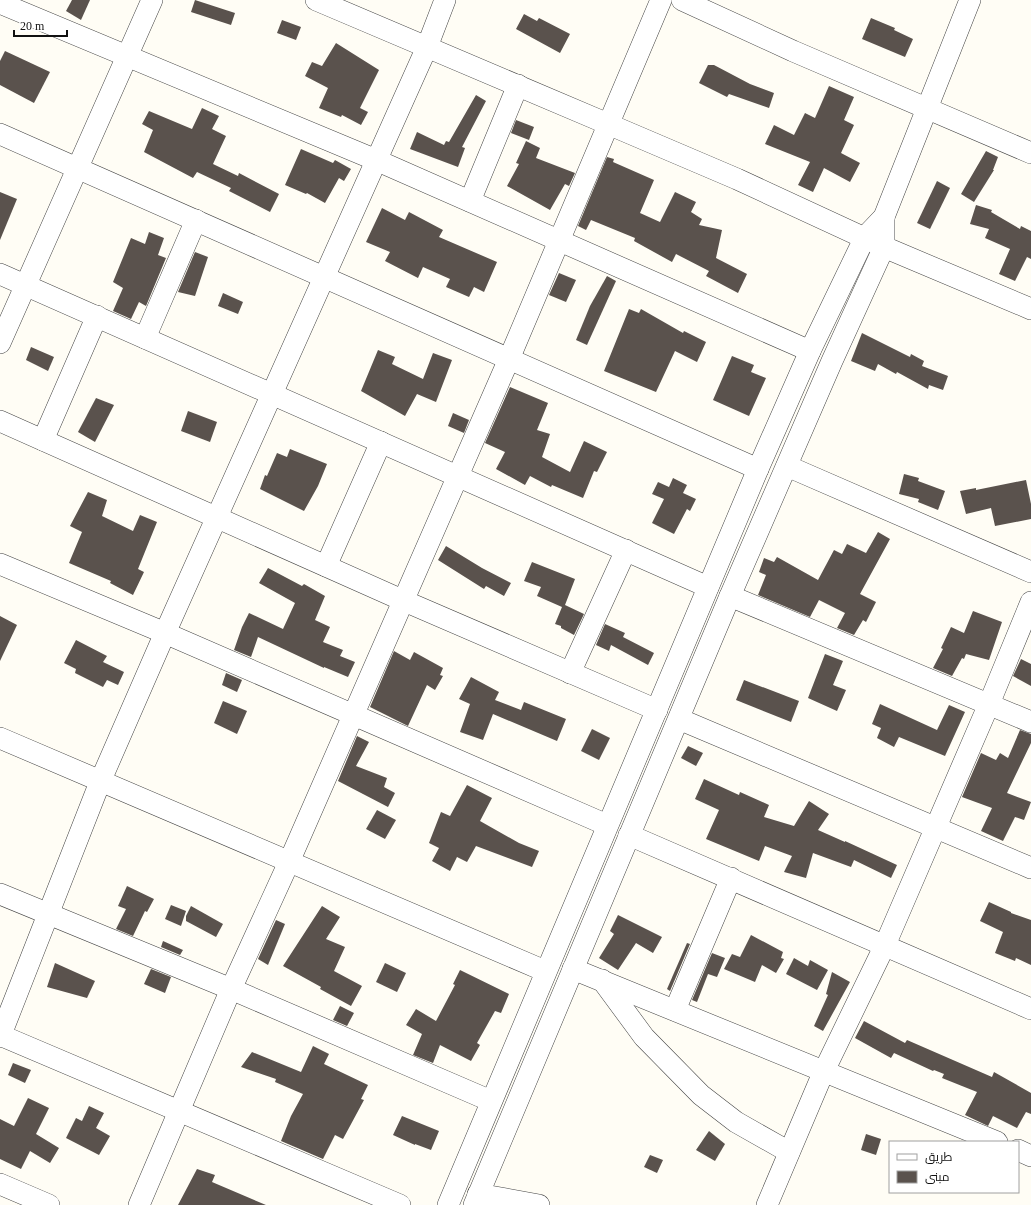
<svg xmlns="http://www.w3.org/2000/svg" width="1031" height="1205" viewBox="0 0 1031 1205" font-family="'Times New Roman',Cairo,serif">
<rect width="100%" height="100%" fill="#fffdf5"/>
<g fill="#5a524d">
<path d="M 72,0 L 90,0 L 81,20 L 66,11 Z"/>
<path d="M 195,0 L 235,13 L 231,25 L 191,12 Z"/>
<path d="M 524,14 L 537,21 L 539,18 L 570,34 L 560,53 L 516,29 Z"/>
<path d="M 871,18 L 895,28 L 894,30 L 913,39 L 905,57 L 862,39 Z"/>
<path d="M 282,20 L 301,27 L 296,40 L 277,33 Z"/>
<path d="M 336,43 L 379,70 L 360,108 L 368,112 L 361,125 L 342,115 L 341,117 L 319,108 L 328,88 L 305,76 L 312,62 L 322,66 Z"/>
<path d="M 5,51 L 50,72 L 34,103 L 0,85 L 0,61 Z"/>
<path d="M 708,65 L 714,65 L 750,84 L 774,93 L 769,108 L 729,94 L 727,97 L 699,83 Z"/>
<path d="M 829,86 L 854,97 L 844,120 L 854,125 L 841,153 L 860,163 L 850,182 L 824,168 L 813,192 L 798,185 L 810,162 L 765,144 L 774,125 L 794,135 L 805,113 L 815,118 Z"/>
<path d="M 476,95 L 486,101 L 462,147 L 465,148 L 458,167 L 410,149 L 417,132 L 444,145 L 446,141 L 449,142 Z"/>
<path d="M 202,108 L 219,116 L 212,129 L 226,136 L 213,164 L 238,176 L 239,173 L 279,194 L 270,212 L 229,191 L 231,188 L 197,172 L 193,178 L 144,152 L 153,130 L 142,124 L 149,111 L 192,129 Z"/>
<path d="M 516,120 L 534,127 L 529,140 L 511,133 Z"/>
<path d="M 526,141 L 540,148 L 536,158 L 575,173 L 569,186 L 565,184 L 550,210 L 507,186 L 519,164 L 516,163 Z"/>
<path d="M 301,149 L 333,163 L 335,160 L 351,169 L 344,181 L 339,178 L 325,203 L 307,193 L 306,194 L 285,185 Z"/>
<path d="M 986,151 L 998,157 L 993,170 L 994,170 L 974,202 L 961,194 Z"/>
<path d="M 607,157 L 614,159 L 613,162 L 654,180 L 640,213 L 660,222 L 675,192 L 696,202 L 691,212 L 702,219 L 699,225 L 722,230 L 716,258 L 747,274 L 738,293 L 706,276 L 709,271 L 676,254 L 672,262 L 634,241 L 635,238 L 591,220 L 586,230 L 578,226 Z"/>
<path d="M 937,181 L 950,188 L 930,229 L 917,223 Z"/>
<path d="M 0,192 L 17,199 L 0,240 Z"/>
<path d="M 976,205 L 992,210 L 991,212 L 1020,229 L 1021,226 L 1031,231 L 1031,259 L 1027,257 L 1015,281 L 999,274 L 1010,249 L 985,238 L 989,229 L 970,224 Z"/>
<path d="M 382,208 L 405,220 L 409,212 L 443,230 L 439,237 L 497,262 L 484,292 L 474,287 L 469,297 L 446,287 L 450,279 L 423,267 L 418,278 L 385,261 L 390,252 L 366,242 Z"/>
<path d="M 149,232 L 164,238 L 158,255 L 166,258 L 146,306 L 139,302 L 131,319 L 113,311 L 123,288 L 113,282 L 131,238 L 145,244 Z"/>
<path d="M 195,252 L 208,257 L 195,296 L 178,292 Z"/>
<path d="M 559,273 L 576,280 L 566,302 L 549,295 Z"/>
<path d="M 607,276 L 616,281 L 587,345 L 576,340 L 590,306 Z"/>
<path d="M 223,293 L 243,302 L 238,314 L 218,306 Z"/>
<path d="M 629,309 L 639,313 L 641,309 L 683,333 L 684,331 L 706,342 L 697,362 L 675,351 L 656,392 L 604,371 Z"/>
<path d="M 862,333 L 910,357 L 911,354 L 924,361 L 922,366 L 948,376 L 943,390 L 929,385 L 928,389 L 897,372 L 896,374 L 878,364 L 875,371 L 851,361 Z"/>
<path d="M 31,347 L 54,357 L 48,371 L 26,360 Z"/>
<path d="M 378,350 L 395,357 L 392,364 L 423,379 L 433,353 L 452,360 L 436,402 L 417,394 L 405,416 L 361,391 Z"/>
<path d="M 732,356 L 754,365 L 751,372 L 766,378 L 749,416 L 713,400 Z"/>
<path d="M 510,387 L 548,403 L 537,430 L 550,434 L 542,457 L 570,472 L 584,441 L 607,452 L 597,472 L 594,471 L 583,498 L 552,485 L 551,487 L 530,476 L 525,485 L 496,469 L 505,452 L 485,443 Z"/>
<path d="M 96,398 L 114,405 L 95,442 L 78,432 Z"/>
<path d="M 188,411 L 217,422 L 210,442 L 181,431 Z"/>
<path d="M 453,413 L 469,420 L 464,433 L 448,426 Z"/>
<path d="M 290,449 L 327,464 L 318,486 L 304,511 L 260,489 L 265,475 L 267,476 L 277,453 L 287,457 Z"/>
<path d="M 904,474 L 919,478 L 918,481 L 945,491 L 938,510 L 918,502 L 919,499 L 899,494 Z"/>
<path d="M 673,478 L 687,485 L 683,493 L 696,499 L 690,511 L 687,509 L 674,534 L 652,523 L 664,499 L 652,494 L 658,482 L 669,487 Z"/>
<path d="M 1026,480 L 1031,504 L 1031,519 L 995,526 L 991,508 L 966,514 L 960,491 L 976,488 L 976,490 Z"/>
<path d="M 88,492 L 107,500 L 102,516 L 133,531 L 140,515 L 157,522 L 138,569 L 144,572 L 133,595 L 110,583 L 111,581 L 69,563 L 82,532 L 70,526 Z"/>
<path d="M 878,532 L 890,539 L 860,594 L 876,602 L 866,622 L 863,620 L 854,635 L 837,628 L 845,613 L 819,600 L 810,617 L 758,595 L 766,575 L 759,572 L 764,558 L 774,562 L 777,557 L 818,580 L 834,550 L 842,554 L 847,544 L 866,553 Z"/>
<path d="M 446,546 L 482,568 L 511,583 L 504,596 L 486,586 L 484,589 L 438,560 Z"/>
<path d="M 532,562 L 575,579 L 565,605 L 584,614 L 574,635 L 561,628 L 561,626 L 555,624 L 562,607 L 537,596 L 541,587 L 524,581 Z"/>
<path d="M 268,568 L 302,586 L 304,584 L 325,596 L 315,620 L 330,627 L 323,642 L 343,650 L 340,656 L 355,662 L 348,677 L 324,667 L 324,668 L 258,637 L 251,657 L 234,650 L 242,627 L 249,613 L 283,629 L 295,603 L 259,583 Z"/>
<path d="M 973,611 L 1002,622 L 989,660 L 966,654 L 964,659 L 962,658 L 952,676 L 933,668 L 943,649 L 941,648 L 951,627 L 964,633 Z"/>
<path d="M 0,616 L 17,625 L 0,661 Z"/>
<path d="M 605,624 L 625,633 L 623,637 L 654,653 L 648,665 L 611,645 L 609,651 L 596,645 Z"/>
<path d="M 76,640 L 107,656 L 103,662 L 124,672 L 118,685 L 107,680 L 103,687 L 75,673 L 76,669 L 64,663 Z"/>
<path d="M 394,651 L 410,660 L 414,652 L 443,668 L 440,675 L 443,676 L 435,690 L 427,685 L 408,726 L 370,707 Z"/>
<path d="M 825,654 L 843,661 L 833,685 L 846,690 L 837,711 L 808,698 Z"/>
<path d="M 1021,659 L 1031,664 L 1031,686 L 1013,676 Z"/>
<path d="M 226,673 L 242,680 L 237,692 L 222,685 Z"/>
<path d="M 471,677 L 499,692 L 495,700 L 521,710 L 524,702 L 566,719 L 557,741 L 493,714 L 483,740 L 460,732 L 470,704 L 459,699 Z"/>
<path d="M 744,680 L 799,701 L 791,722 L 736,700 Z"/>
<path d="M 223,701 L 247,711 L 237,734 L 214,723 Z"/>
<path d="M 880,704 L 937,730 L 949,705 L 965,712 L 945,756 L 899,737 L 894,747 L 877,738 L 881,728 L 872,724 Z"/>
<path d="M 592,729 L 610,738 L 599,760 L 581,751 Z"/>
<path d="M 1020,730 L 1031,734 L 1031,743 L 1007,793 L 1031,802 L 1024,820 L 1015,817 L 1003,841 L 981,831 L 992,808 L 962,797 L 981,753 L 996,760 L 1000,753 L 1008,758 Z"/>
<path d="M 357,736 L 369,742 L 356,766 L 387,778 L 384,787 L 395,793 L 388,807 L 338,781 Z"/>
<path d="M 688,746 L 703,753 L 696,766 L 681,758 Z"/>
<path d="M 704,779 L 739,795 L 740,792 L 769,805 L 764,817 L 794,826 L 809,801 L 829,814 L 818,830 L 845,842 L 845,841 L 897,865 L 891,878 L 854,860 L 851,867 L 813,853 L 806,878 L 784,872 L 792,856 L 765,846 L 759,861 L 706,839 L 719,810 L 695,799 Z"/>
<path d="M 467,785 L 492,798 L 480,821 L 519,843 L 539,851 L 532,867 L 476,846 L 467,862 L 457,857 L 450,871 L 432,861 L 439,848 L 429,843 L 441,812 L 450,816 Z"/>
<path d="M 377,810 L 396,820 L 385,839 L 366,829 Z"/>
<path d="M 127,886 L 154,899 L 147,912 L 145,911 L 133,936 L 116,929 L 126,909 L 118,906 Z"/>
<path d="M 989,902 L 1011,912 L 1011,913 L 1031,920 L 1031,965 L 1016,958 L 1015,961 L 995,953 L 1003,932 L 980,921 Z"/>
<path d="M 171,905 L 186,911 L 181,926 L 165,919 Z"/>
<path d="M 191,906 L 223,924 L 216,937 L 186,921 L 186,916 Z"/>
<path d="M 322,906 L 340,917 L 326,939 L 345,947 L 334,971 L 362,986 L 351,1006 L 320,989 L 321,987 L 283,966 Z"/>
<path d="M 618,915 L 662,937 L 653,953 L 636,943 L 618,970 L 599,958 L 614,934 L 610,931 Z"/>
<path d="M 276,920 L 285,924 L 268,965 L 258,959 Z"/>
<path d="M 751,935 L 783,952 L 781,958 L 784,959 L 776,973 L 762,965 L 755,982 L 724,969 L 732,954 L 740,957 Z"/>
<path d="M 163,941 L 183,950 L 180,955 L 161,947 Z"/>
<path d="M 687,943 L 690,944 L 670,991 L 667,989 Z"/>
<path d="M 712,953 L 725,958 L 717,977 L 708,974 L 697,1002 L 692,1000 Z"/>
<path d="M 794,958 L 808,966 L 810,960 L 828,970 L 817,990 L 786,974 Z"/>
<path d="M 55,963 L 95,981 L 87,998 L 47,987 Z"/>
<path d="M 385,963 L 406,973 L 397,992 L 376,982 Z"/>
<path d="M 151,969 L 171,977 L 165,993 L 144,984 Z"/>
<path d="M 460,970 L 509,994 L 501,1013 L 495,1011 L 477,1043 L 480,1045 L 471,1061 L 440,1045 L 433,1063 L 413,1055 L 422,1034 L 406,1025 L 416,1009 L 436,1021 L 455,985 L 453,984 Z"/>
<path d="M 832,972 L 850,982 L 823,1031 L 814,1026 L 828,995 L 826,994 Z"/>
<path d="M 340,1006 L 354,1013 L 347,1026 L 333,1020 Z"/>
<path d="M 864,1021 L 905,1043 L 907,1040 L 992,1077 L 994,1072 L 1031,1093 L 1031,1114 L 1026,1112 L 1017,1128 L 993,1116 L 988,1126 L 965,1115 L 977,1092 L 942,1078 L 944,1074 L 934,1070 L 933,1071 L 894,1053 L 891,1058 L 855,1038 Z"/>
<path d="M 313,1046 L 329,1054 L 324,1064 L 368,1085 L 361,1099 L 364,1100 L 343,1139 L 335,1135 L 323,1159 L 281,1141 L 291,1116 L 303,1094 L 275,1082 L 276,1079 L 241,1067 L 252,1052 L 301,1072 Z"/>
<path d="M 13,1063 L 31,1070 L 25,1083 L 8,1075 Z"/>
<path d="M 28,1098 L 49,1108 L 36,1134 L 59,1148 L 50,1163 L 30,1151 L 21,1169 L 0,1159 L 0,1119 L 14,1126 Z"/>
<path d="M 89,1106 L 104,1113 L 96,1128 L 110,1136 L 99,1155 L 66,1138 L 76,1118 L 82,1121 Z"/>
<path d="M 402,1116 L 439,1131 L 431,1150 L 415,1144 L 415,1145 L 393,1135 Z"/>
<path d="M 709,1131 L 725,1144 L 715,1161 L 696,1150 Z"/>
<path d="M 866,1134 L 881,1139 L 876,1155 L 861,1150 Z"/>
<path d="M 650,1155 L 663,1160 L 657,1173 L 644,1167 Z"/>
<path d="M 197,1169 L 215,1175 L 212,1182 L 266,1205 L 178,1205 Z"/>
</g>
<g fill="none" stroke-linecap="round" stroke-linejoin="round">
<g stroke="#444" stroke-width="22">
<g id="minor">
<path d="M 316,0 L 608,124 L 737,179 L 884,247 L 1031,309"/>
<path d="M 682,0 L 793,51 L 1031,153"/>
<path d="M 0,3 L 376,160 L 810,351"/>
<path d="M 0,134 L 758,469"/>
<path d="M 470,201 L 518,85"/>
<path d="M 0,274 L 708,587"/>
<path d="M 145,338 L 196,220"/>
<path d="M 0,343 L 152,0"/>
<path d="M 0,421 L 402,600 L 657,710"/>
<path d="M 43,440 L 97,316"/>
<path d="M 787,466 L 1031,572"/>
<path d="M 0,564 L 165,633 L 607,825"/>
<path d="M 326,566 L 381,442"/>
<path d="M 730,596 L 1031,722"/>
<path d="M 570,673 L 626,550"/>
<path d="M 679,719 L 1031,868"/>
<path d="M 0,738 L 545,971"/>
<path d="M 629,835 L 1031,1009"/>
<path d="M 0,894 L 231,989 L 491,1101"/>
<path d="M 573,969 C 714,1026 855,1085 997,1142"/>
<path d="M 602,980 L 644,1037 L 701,1095 L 736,1122 L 789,1152"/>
<path d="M 675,1010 L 731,878"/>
<path d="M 0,1035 L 400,1205"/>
<path d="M 0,1037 L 100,782 L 165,633 L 427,47 L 445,0"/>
<path d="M 1018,1150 L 1031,1156"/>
<path d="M 0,1184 L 49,1205"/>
<path d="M 478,1194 L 539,1205"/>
<path d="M 139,1205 L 231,989 L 289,862 L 509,359 L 661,0"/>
<path d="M 448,1205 L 758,469 L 810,351 L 865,237 L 884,217 L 970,0"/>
<path d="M 474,1205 L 730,596 L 832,361 L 884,247 L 884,217"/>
<path d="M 767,1205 L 823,1073 L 885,945 L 989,704 L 1031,602"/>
</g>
</g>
<use href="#minor" stroke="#fff" stroke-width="21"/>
</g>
<rect x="889" y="1141" width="130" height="52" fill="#ffffff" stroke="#a0a0a0"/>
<rect x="897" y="1154" width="20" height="6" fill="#ffffff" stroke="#a0a0a0"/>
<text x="925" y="1161" font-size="12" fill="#111111">طريق</text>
<rect x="897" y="1171" width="20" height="12" fill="#5a524d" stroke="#a0a0a0"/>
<text x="925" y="1181" font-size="12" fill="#111111">مبنى</text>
<path d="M14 30v6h53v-6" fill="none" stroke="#111111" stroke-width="2"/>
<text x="20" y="30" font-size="12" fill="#111111" stroke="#ffffff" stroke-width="3" paint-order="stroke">20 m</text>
</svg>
